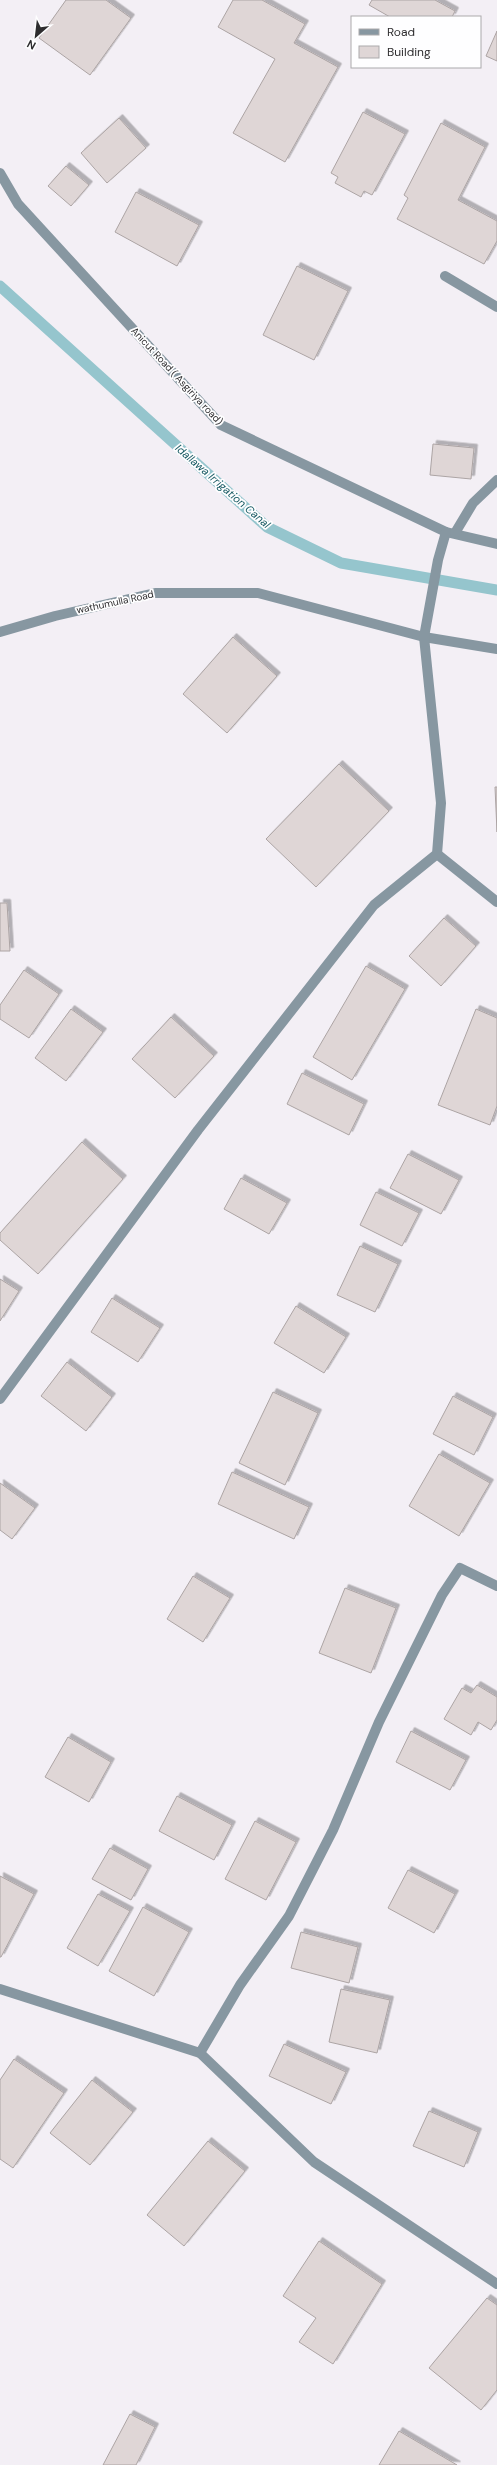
<svg xmlns="http://www.w3.org/2000/svg" width="497" height="2465" viewBox="0 0 497 2465" font-family="'DM Sans',sans-serif">
<defs>
<filter id="shadow"><feDropShadow dx="3.5" dy="-3.5" stdDeviation="0" flood-color="#0004"/></filter>
</defs>
<rect width="100%" height="100%" fill="#f3eff5"/>
<g fill="none" stroke-linecap="round" stroke-linejoin="round">
<path stroke="#95c5cd" stroke-width="11" d="M 0,286 L 267,527 L 341,563 L 497,590"/>
</g>
<g fill="#dfd6d6" stroke="#aca4a4" filter="url(#shadow)">
<path d="M 66,0 L 106,0 L 131,18 L 90,75 L 39,38 Z"/>
<path d="M 233,0 L 262,0 L 305,24 L 294,43 L 338,67 L 285,162 L 233,133 L 275,59 L 218,27 Z"/>
<path d="M 372,0 L 435,0 L 455,11 L 452,17 L 390,17 L 369,5 Z"/>
<path d="M 497,31 L 497,61 L 486,56 Z"/>
<path d="M 363,112 L 405,134 L 372,195 L 364,191 L 361,197 L 335,183 L 338,177 L 331,173 Z"/>
<path d="M 119,118 L 146,148 L 107,183 L 81,153 Z"/>
<path d="M 441,123 L 485,147 L 458,200 L 497,221 L 497,241 L 484,264 L 397,219 L 408,198 L 404,195 Z"/>
<path d="M 66,166 L 89,185 L 71,206 L 48,186 Z"/>
<path d="M 136,192 L 199,225 L 177,266 L 115,232 Z"/>
<path d="M 297,266 L 348,291 L 314,360 L 263,335 Z"/>
<path d="M 433,444 L 474,448 L 471,479 L 430,475 Z"/>
<path d="M 233,637 L 277,676 L 227,733 L 183,694 Z"/>
<path d="M 339,764 L 389,811 L 316,887 L 266,839 Z"/>
<path d="M 495,787 L 497,787 L 497,832 Z"/>
<path d="M 0,903 L 7,903 L 10,951 L 0,951 Z"/>
<path d="M 444,918 L 476,946 L 441,986 L 409,956 Z"/>
<path d="M 366,966 L 405,989 L 352,1080 L 313,1057 Z"/>
<path d="M 24,970 L 59,994 L 29,1038 L 0,1019 L 0,1005 Z"/>
<path d="M 71,1009 L 103,1032 L 66,1081 L 35,1058 Z"/>
<path d="M 476,1009 L 497,1018 L 497,1106 L 490,1125 L 438,1105 Z"/>
<path d="M 171,1017 L 214,1056 L 175,1098 L 132,1059 Z"/>
<path d="M 302,1073 L 364,1104 L 349,1135 L 287,1104 Z"/>
<path d="M 82,1142 L 123,1179 L 38,1274 L 0,1240 L 0,1233 Z"/>
<path d="M 408,1154 L 459,1180 L 441,1214 L 390,1188 Z"/>
<path d="M 241,1178 L 287,1203 L 269,1234 L 224,1209 Z"/>
<path d="M 376,1192 L 419,1213 L 402,1246 L 360,1225 Z"/>
<path d="M 360,1246 L 398,1264 L 375,1312 L 337,1295 Z"/>
<path d="M 0,1279 L 19,1291 L 0,1321 Z"/>
<path d="M 112,1298 L 160,1328 L 138,1362 L 91,1332 Z"/>
<path d="M 296,1306 L 346,1337 L 324,1373 L 274,1343 Z"/>
<path d="M 67,1362 L 112,1397 L 86,1431 L 41,1396 Z"/>
<path d="M 273,1392 L 318,1413 L 285,1485 L 239,1463 Z"/>
<path d="M 453,1396 L 493,1417 L 474,1455 L 433,1434 Z"/>
<path d="M 439,1454 L 490,1483 L 459,1536 L 409,1506 Z"/>
<path d="M 232,1472 L 309,1507 L 294,1539 L 218,1504 Z"/>
<path d="M 0,1483 L 35,1508 L 12,1539 L 0,1530 Z"/>
<path d="M 193,1576 L 230,1598 L 203,1642 L 167,1619 Z"/>
<path d="M 345,1588 L 396,1608 L 371,1673 L 319,1653 Z"/>
<path d="M 477,1685 L 497,1697 L 497,1720 L 491,1730 L 478,1722 L 471,1735 L 444,1719 L 462,1688 L 471,1693 Z"/>
<path d="M 411,1731 L 466,1760 L 450,1790 L 396,1762 Z"/>
<path d="M 68,1737 L 111,1762 L 89,1802 L 45,1777 Z"/>
<path d="M 177,1796 L 232,1825 L 214,1860 L 159,1831 Z"/>
<path d="M 255,1821 L 296,1842 L 266,1900 L 225,1879 Z"/>
<path d="M 110,1848 L 148,1869 L 131,1900 L 92,1879 Z"/>
<path d="M 408,1870 L 455,1894 L 434,1933 L 388,1908 Z"/>
<path d="M 0,1876 L 34,1894 L 1,1957 L 0,1957 Z"/>
<path d="M 98,1894 L 130,1911 L 98,1966 L 67,1948 Z"/>
<path d="M 143,1907 L 189,1932 L 154,1996 L 109,1971 Z"/>
<path d="M 301,1932 L 358,1947 L 349,1983 L 291,1968 Z"/>
<path d="M 341,1989 L 390,2000 L 377,2053 L 329,2042 Z"/>
<path d="M 284,2044 L 346,2072 L 331,2104 L 269,2076 Z"/>
<path d="M 14,2059 L 64,2093 L 13,2168 L 0,2159 L 0,2080 Z"/>
<path d="M 92,2080 L 133,2112 L 90,2165 L 50,2133 Z"/>
<path d="M 429,2111 L 478,2132 L 464,2167 L 413,2146 Z"/>
<path d="M 208,2141 L 245,2171 L 184,2246 L 147,2215 Z"/>
<path d="M 319,2241 L 382,2284 L 333,2364 L 299,2342 L 316,2318 L 283,2296 Z"/>
<path d="M 487,2298 L 497,2305 L 497,2390 L 481,2410 L 429,2368 Z"/>
<path d="M 130,2414 L 155,2427 L 136,2465 L 103,2465 Z"/>
<path d="M 399,2431 L 457,2465 L 379,2465 Z"/>
</g>
<g fill="none" stroke-linecap="round" stroke-linejoin="round">
<g stroke="#8797a1" stroke-width="10">
<path d="M 0,173 L 18,204 L 221,425 L 446,532 L 497,544"/>
<path d="M 445,276 L 497,307"/>
<path d="M 455,533 L 473,503 L 497,480"/>
<path d="M 0,632 L 55,616 L 155,593 L 258,593 L 424,637 L 497,649"/>
<path d="M 437,854 L 497,902"/>
<path d="M 0,1399 L 198,1130 L 374,905 L 437,854 L 441,803 L 424,637 L 438,560 L 446,532"/>
<path d="M 0,1989 L 200,2053 L 314,2162 L 497,2284"/>
<path d="M 200,2053 L 240,1985 L 289,1916 L 333,1830 L 379,1722 L 442,1595 L 460,1568 L 497,1586"/>
</g>
</g>
<g text-anchor="middle" dominant-baseline="central" stroke-width="3.5" stroke-linejoin="round" paint-order="stroke">
<g font-size="10" fill="#2e2d2f" stroke="#fefeff">
<text transform="translate(177 376) rotate(47)">Anicut Road ( Asgiriya road)</text>
<text transform="translate(115 602) rotate(-12)">wathumulla Road</text>
</g>
<g font-size="11" font-style="italic" fill="#155861" stroke="#fefeff">
<text transform="translate(223 486) rotate(41)">Idallawa Irrigation Canal</text>
</g>
</g>
<rect x="351" y="16" width="130" height="52" fill="#fefeff" stroke="#abaaac"/>
<rect x="359" y="29" width="20" height="6" fill="#8797a1" stroke="#abaaac"/>
<text x="387" y="36" font-size="12" fill="#2e2d2f">Road</text>
<rect x="359" y="46" width="20" height="12" fill="#dfd6d6" stroke="#abaaac"/>
<text x="387" y="56" font-size="12" fill="#2e2d2f">Building</text>
<g transform="translate(36 36) rotate(208)" stroke="#fefeff" stroke-width="3" paint-order="stroke">
<path d="M0-3L7 15L0 10L-7 15Z" fill="#2e2d2f"/>
<text y="-6" font-size="11" font-weight="bold" text-anchor="middle" fill="#2e2d2f">N</text>
</g>
</svg>
